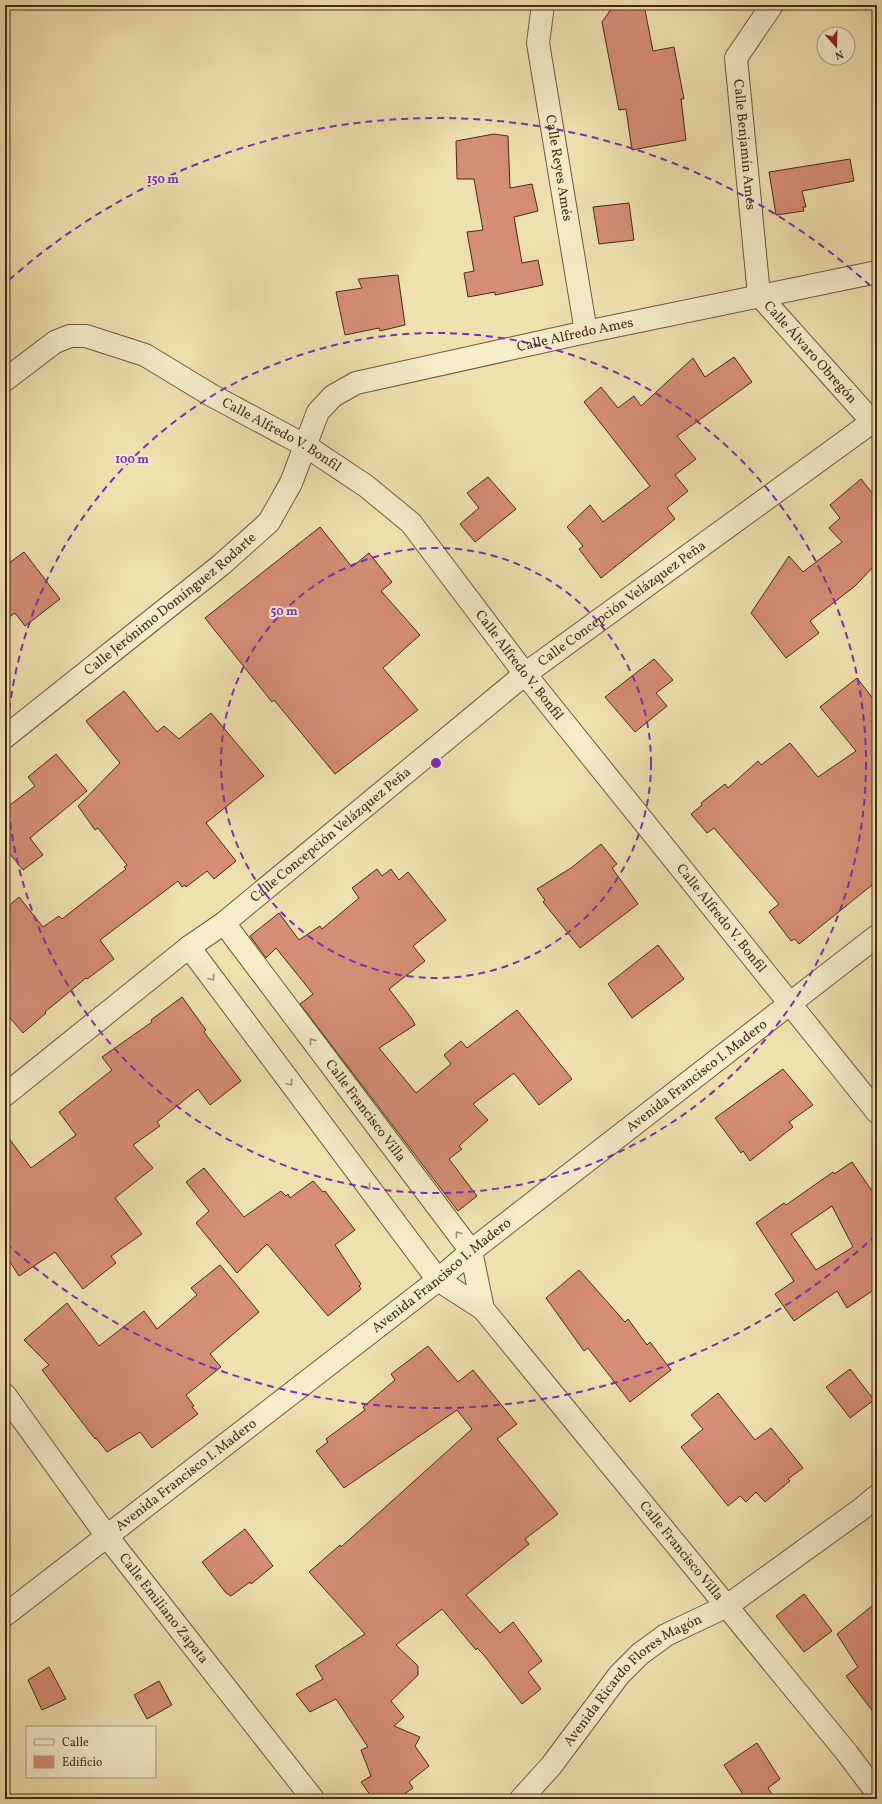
<svg xmlns="http://www.w3.org/2000/svg" width="882" height="1804" viewBox="0 0 882 1804" font-family="Vollkorn,serif">
<rect width="100%" height="100%" fill="#efe1ae"/>
<filter id="stains"><feTurbulence type="fractalNoise" baseFrequency=".005" numOctaves="4"/><feColorMatrix values="0 0 0 0 .2 0 0 0 0 .09 0 0 0 0 .02 0 0 0 .5 -.17"/></filter>
<radialGradient id="worn" r=".72"><stop offset=".6" stop-color="#630" stop-opacity="0"/><stop offset="1" stop-color="#630" stop-opacity=".3"/></radialGradient>
<g fill="#d58d74" stroke="#462b15" fill-rule="evenodd">
<path d="M 614,5 L 644,5 L 653,51 L 674,47 L 684,99 L 681,99 L 686,140 L 632,150 L 626,109 L 619,110 L 602,22 Z"/>
<path d="M 494,134 L 508,136 L 510,188 L 532,184 L 538,211 L 514,217 L 522,263 L 538,260 L 543,285 L 495,295 L 495,292 L 468,297 L 464,273 L 474,271 L 467,232 L 483,230 L 474,179 L 457,179 L 456,141 Z"/>
<path d="M 850,159 L 854,181 L 802,191 L 806,207 L 803,207 L 804,211 L 776,215 L 769,172 Z"/>
<path d="M 629,203 L 634,240 L 599,244 L 593,207 Z"/>
<path d="M 398,275 L 405,325 L 380,331 L 379,328 L 345,335 L 336,292 L 362,288 L 358,279 Z"/>
<path d="M 734,357 L 752,382 L 677,436 L 696,459 L 675,475 L 688,491 L 667,508 L 675,519 L 601,578 L 579,549 L 583,546 L 567,527 L 590,505 L 603,522 L 650,486 L 584,402 L 601,387 L 618,408 L 634,396 L 641,406 L 693,358 L 705,377 Z"/>
<path d="M 488,477 L 516,509 L 475,542 L 460,524 L 479,508 L 467,493 Z"/>
<path d="M 861,479 L 877,499 L 877,563 L 855,586 L 810,621 L 819,633 L 786,658 L 751,613 L 789,556 L 803,572 L 842,542 L 829,528 L 840,518 L 830,505 Z"/>
<path d="M 320,527 L 352,567 L 369,553 L 392,582 L 381,591 L 420,635 L 383,668 L 418,710 L 335,774 L 274,700 L 272,702 L 205,618 Z"/>
<path d="M 24,552 L 60,599 L 25,626 L 15,613 L 5,620 L 5,566 Z"/>
<path d="M 654,659 L 673,680 L 656,693 L 667,706 L 635,732 L 605,697 Z"/>
<path d="M 857,678 L 877,704 L 877,881 L 799,944 L 795,939 L 791,941 L 769,912 L 779,904 L 714,828 L 707,833 L 691,814 L 702,805 L 701,803 L 725,784 L 728,788 L 758,761 L 761,765 L 790,743 L 818,777 L 856,751 L 820,707 Z"/>
<path d="M 124,691 L 157,732 L 164,726 L 179,739 L 211,713 L 264,776 L 206,823 L 236,861 L 214,879 L 207,871 L 186,887 L 185,885 L 182,887 L 178,881 L 100,940 L 114,959 L 87,979 L 86,978 L 45,1012 L 46,1013 L 23,1033 L 5,1012 L 5,909 L 19,897 L 43,927 L 59,916 L 62,919 L 126,869 L 124,867 L 127,865 L 98,828 L 95,830 L 78,806 L 120,763 L 86,721 Z"/>
<path d="M 56,754 L 87,791 L 30,838 L 43,855 L 23,870 L 10,854 L 5,858 L 5,806 L 6,808 L 35,786 L 28,777 Z"/>
<path d="M 601,844 L 617,864 L 612,868 L 638,904 L 580,948 L 543,902 L 545,900 L 537,889 L 571,868 Z"/>
<path d="M 377,869 L 382,876 L 391,869 L 399,880 L 408,872 L 446,920 L 413,946 L 425,961 L 389,989 L 412,1019 L 415,1025 L 379,1048 L 416,1093 L 451,1064 L 444,1055 L 461,1041 L 467,1048 L 517,1010 L 572,1079 L 539,1105 L 514,1073 L 473,1104 L 488,1120 L 459,1146 L 462,1149 L 449,1159 L 477,1196 L 458,1211 L 300,1004 L 313,994 L 276,948 L 266,958 L 250,936 L 279,913 L 299,940 L 320,926 L 322,929 L 359,898 L 352,888 Z"/>
<path d="M 658,945 L 684,979 L 632,1018 L 608,984 Z"/>
<path d="M 182,997 L 206,1030 L 204,1032 L 241,1081 L 210,1105 L 198,1089 L 157,1122 L 160,1126 L 133,1145 L 153,1168 L 115,1198 L 142,1234 L 111,1256 L 116,1263 L 83,1289 L 55,1252 L 19,1276 L 5,1254 L 5,1133 L 31,1168 L 76,1135 L 59,1112 L 112,1070 L 102,1057 L 152,1022 L 151,1020 Z"/>
<path d="M 783,1069 L 813,1105 L 789,1122 L 793,1127 L 750,1161 L 743,1151 L 741,1153 L 715,1118 Z"/>
<path d="M 852,1162 L 877,1198 L 877,1294 L 875,1289 L 847,1308 L 837,1291 L 794,1321 L 775,1294 L 794,1281 L 756,1223 L 784,1203 L 786,1205 L 833,1172 L 834,1174 ZM 832,1206 L 853,1247 L 816,1270 L 791,1234 Z"/>
<path d="M 204,1168 L 244,1217 L 281,1191 L 286,1196 L 288,1194 L 290,1198 L 313,1181 L 323,1192 L 325,1191 L 355,1230 L 335,1245 L 361,1284 L 359,1286 L 361,1289 L 328,1316 L 267,1244 L 237,1273 L 196,1223 L 209,1211 L 186,1182 Z"/>
<path d="M 220,1265 L 259,1312 L 210,1354 L 221,1367 L 186,1395 L 194,1406 L 192,1407 L 198,1414 L 152,1448 L 140,1432 L 107,1452 L 96,1438 L 95,1439 L 42,1370 L 49,1365 L 24,1340 L 67,1303 L 99,1346 L 144,1311 L 157,1329 L 197,1295 L 191,1288 Z"/>
<path d="M 579,1270 L 625,1322 L 628,1319 L 647,1345 L 650,1342 L 671,1370 L 630,1402 L 588,1348 L 584,1351 L 546,1298 Z"/>
<path d="M 428,1346 L 458,1382 L 473,1370 L 517,1424 L 497,1439 L 558,1514 L 525,1539 L 529,1544 L 466,1595 L 500,1633 L 513,1622 L 542,1661 L 528,1672 L 541,1689 L 522,1704 L 483,1654 L 477,1648 L 476,1650 L 442,1609 L 396,1645 L 418,1666 L 418,1675 L 391,1701 L 404,1717 L 394,1726 L 420,1737 L 415,1746 L 429,1766 L 409,1782 L 413,1788 L 397,1799 L 373,1799 L 361,1782 L 371,1776 L 361,1750 L 368,1747 L 336,1699 L 310,1712 L 296,1694 L 323,1679 L 315,1666 L 365,1634 L 309,1572 L 340,1545 L 341,1547 L 472,1429 L 457,1410 L 344,1488 L 316,1451 L 328,1442 L 326,1439 L 365,1410 L 363,1407 L 395,1380 L 391,1374 Z"/>
<path d="M 850,1369 L 874,1400 L 850,1418 L 826,1387 Z"/>
<path d="M 718,1393 L 755,1440 L 771,1428 L 803,1468 L 788,1479 L 790,1481 L 765,1502 L 756,1492 L 746,1502 L 740,1496 L 728,1506 L 681,1447 L 703,1429 L 691,1415 Z"/>
<path d="M 245,1529 L 273,1566 L 251,1584 L 250,1582 L 231,1596 L 226,1593 L 202,1562 Z"/>
<path d="M 804,1594 L 832,1631 L 804,1652 L 776,1616 Z"/>
<path d="M 877,1602 L 877,1717 L 846,1676 L 858,1667 L 837,1634 Z"/>
<path d="M 49,1667 L 66,1699 L 42,1710 L 28,1680 Z"/>
<path d="M 159,1681 L 172,1705 L 147,1719 L 134,1695 Z"/>
<path d="M 757,1743 L 780,1779 L 768,1788 L 775,1799 L 746,1799 L 724,1765 Z"/>
</g>
<g fill="none" stroke-linecap="round" stroke-linejoin="round">
<g stroke="#70583b" stroke-width="24">
<g id="minor">
<path id="s1" d="M 543,5 L 538,43 L 586,332"/>
<path id="s2" d="M 772,5 L 736,58 L 759,295 L 877,427"/>
<path id="s3" d="M 5,380 L 55,342 L 70,336 L 86,336 L 145,355 L 211,395 L 306,446 L 366,486 L 411,523 L 525,674 L 877,1112"/>
<path id="s4" d="M 5,737 L 221,565 L 269,522 L 291,483 L 318,412 L 333,396 L 356,383 L 586,332 L 877,272"/>
<path id="s5" d="M 224,923 L 471,1251 L 483,1309"/>
<path id="s6" d="M 189,947 L 438,1280 L 483,1309 L 847,1753 L 877,1793"/>
<path id="s7" d="M 5,1095 L 189,947 L 224,923 L 525,674 L 872,422"/>
<path id="s8" d="M 5,1395 L 106,1535 L 313,1799"/>
<path id="s9" d="M 5,1615 L 438,1280 L 471,1251 L 877,936"/>
<path id="s10" d="M 521,1799 L 551,1766 L 619,1675 L 640,1654 L 666,1635 L 727,1606 L 860,1510 L 877,1496"/>
</g>
</g>
<use href="#minor" stroke="#f5ecca" stroke-width="22"/>
</g>
<defs><path id="oneway-chevron" d="M-2-3.5L2.5 0L-2 3.5" fill="none" stroke-width="1.6" stroke-linecap="round" stroke-linejoin="round"/></defs>
<g stroke="#9e8c70">
<use href="#oneway-chevron" transform="translate(212 978) rotate(53)"/>
<use href="#oneway-chevron" transform="translate(312 1041) rotate(-127)"/>
<use href="#oneway-chevron" transform="translate(290 1083) rotate(53)"/>
<use href="#oneway-chevron" transform="translate(368 1187) rotate(53)"/>
<use href="#oneway-chevron" transform="translate(458 1234) rotate(-127)"/>
</g>
<g fill="none" stroke="#7b2cbf" stroke-width="2" stroke-dasharray="7 5">
<circle cx="436" cy="763" r="215"/>
<circle cx="436" cy="763" r="430"/>
<path d="M876 1235A645 645 0 0 1 9 1246M9 280A645 645 0 0 1 876 291"/>
</g>
<g text-anchor="middle" dominant-baseline="central" stroke-width="4" stroke-linejoin="round" paint-order="stroke">
<g font-size="14" fill="#462b15" stroke="#f5ecca">
<text stroke="none"><textPath href="#s2" startOffset="151">Calle Benjamín Ames</textPath></text>
<text stroke="none"><textPath href="#s1" startOffset="165">Calle Reyes Amés</textPath></text>
<text stroke="none"><textPath href="#s4" startOffset="734">Calle Alfredo Ames</textPath></text>
<text stroke="none"><textPath href="#s2" startOffset="379">Calle Álvaro Obregón</textPath></text>
<text stroke="none"><textPath href="#s3" startOffset="315">Calle Alfredo V. Bonfil</textPath></text>
<text stroke="none"><textPath href="#s7" startOffset="789">Calle Concepción Velázquez Peña</textPath></text>
<text stroke="none"><textPath href="#s4" startOffset="212">Calle Jerónimo Domínguez Rodarte</textPath></text>
<text stroke="none"><textPath href="#s3" startOffset="651">Calle Alfredo V. Bonfil</textPath></text>
<text stroke="none"><textPath href="#s7" startOffset="417">Calle Concepción Velázquez Peña</textPath></text>
<text stroke="none"><textPath href="#s3" startOffset="975">Calle Alfredo V. Bonfil</textPath></text>
<text stroke="none"><textPath href="#s9" startOffset="877">Avenida Francisco I. Madero</textPath></text>
<text stroke="none"><textPath href="#s5" startOffset="235">Calle Francisco Villa</textPath></text>
<text stroke="none"><textPath href="#s9" startOffset="553">Avenida Francisco I. Madero</textPath></text>
<text stroke="none"><textPath href="#s9" startOffset="229">Avenida Francisco I. Madero</textPath></text>
<text stroke="none"><textPath href="#s6" startOffset="782">Calle Francisco Villa</textPath></text>
<text stroke="none"><textPath href="#s8" startOffset="266">Calle Emiliano Zapata</textPath></text>
<text stroke="none"><textPath href="#s10" startOffset="165">Avenida Ricardo Flores Magón</textPath></text>
</g>
</g>
<circle cx="436" cy="763" r="6" fill="#7b2cbf" stroke="#f5ecca" stroke-width="2"/>
<g font-size="12" text-anchor="middle" font-weight="bold" fill="#7b2cbf" stroke="#f5ecca" stroke-width="4" stroke-linejoin="round" paint-order="stroke">
<text x="163" y="183">150 m</text>
<text x="132" y="463">100 m</text>
<text x="284" y="615">50 m</text>
</g>
<rect width="882" height="1804" fill="none" stroke="#efe1ae" stroke-width="20"/>
<rect x="6" y="6" width="870" height="1792" fill="none" stroke="#462b15" stroke-width="2"/>
<rect x="10" y="10" width="862" height="1784" fill="none" stroke="#462b15"/>
<rect x="26" y="1726" width="130" height="52" fill="#f5ecca" stroke="#af9f82"/>
<rect x="34" y="1739" width="20" height="6" fill="#f5ecca" stroke="#af9f82"/>
<text x="62" y="1746" font-size="12" fill="#462b15">Calle</text>
<rect x="34" y="1756" width="20" height="12" fill="#d58d74" stroke="#af9f82"/>
<text x="62" y="1766" font-size="12" fill="#462b15">Edificio</text>
<g transform="translate(836 46) rotate(160)"><circle r="19" fill="#f5ecca" stroke="#af9f82"/>
<path d="M0-3L7 15L0 10L-7 15Z" fill="#8f2418"/>
<text y="-6" font-size="11" font-weight="bold" text-anchor="middle" fill="#462b15">N</text>
</g>
<rect width="100%" height="100%" filter="url(#stains)"/>
<rect width="100%" height="100%" fill="url(#worn)"/>
</svg>
